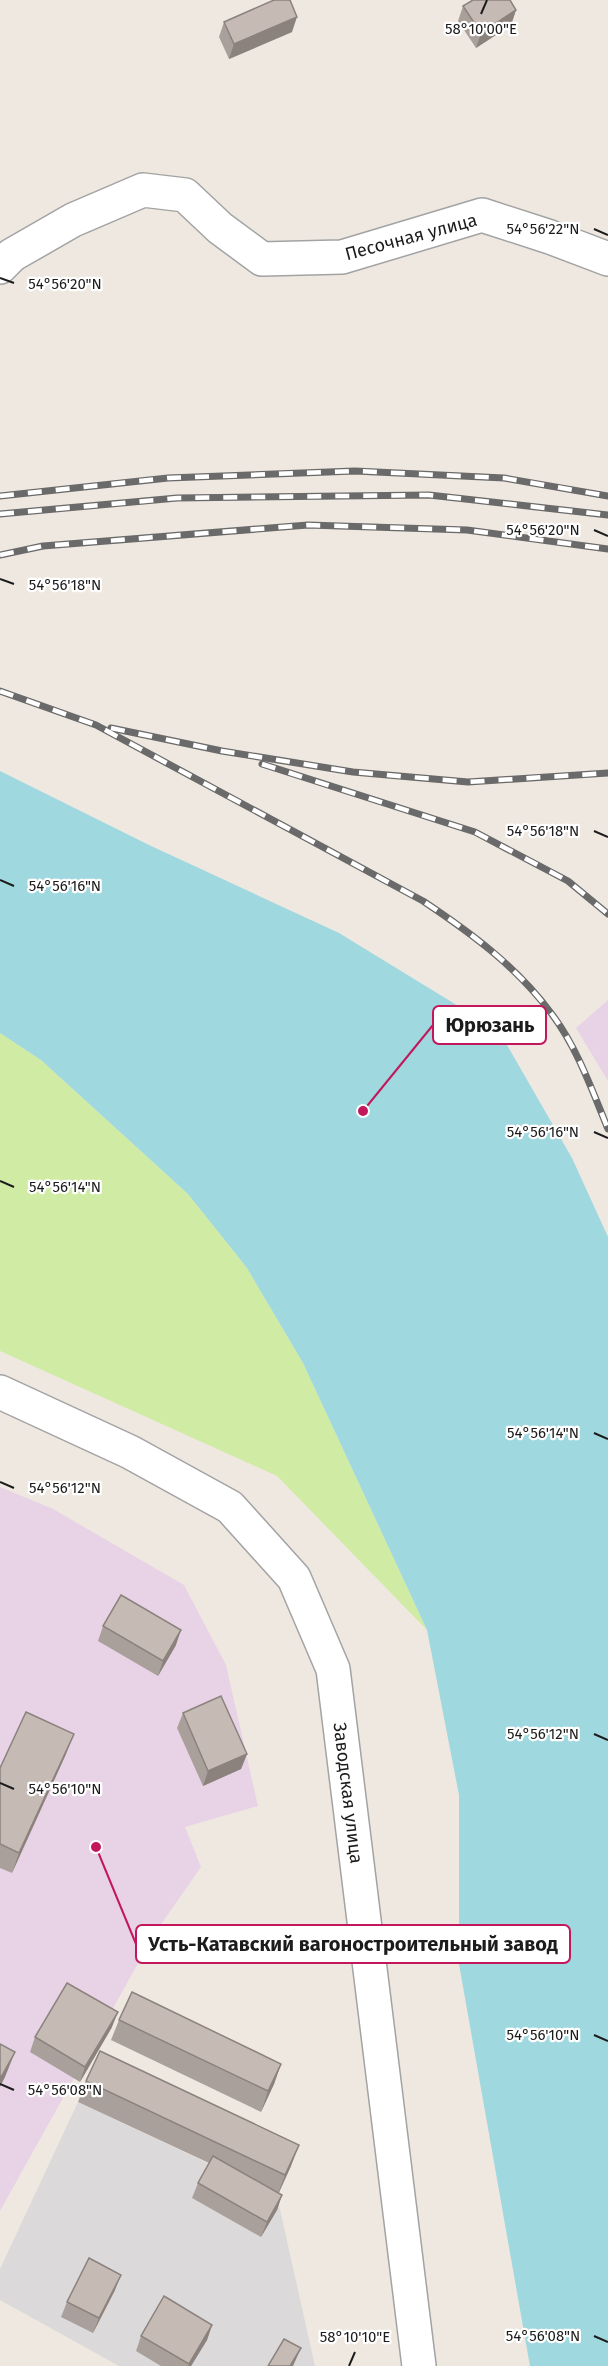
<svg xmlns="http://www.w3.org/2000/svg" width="608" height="2366" viewBox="0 0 608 2366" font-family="'Fira Sans',sans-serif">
<rect width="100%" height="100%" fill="#eee8e1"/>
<path fill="#dbd9d9" d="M 78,2102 L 277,2196 L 315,2366 L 119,2366 L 0,2300 L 0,2269 Z"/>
<g fill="#e8d3e6">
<path d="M 608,1000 L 608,1081 L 576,1028 Z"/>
<path d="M 0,1487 L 53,1509 L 184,1585 L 226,1665 L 258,1806 L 185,1827 L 201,1867 L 155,1933 L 0,2211 Z"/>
</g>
<path fill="#d0eca4" d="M 0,1033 L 41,1060 L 188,1194 L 247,1268 L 303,1363 L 427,1630 L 277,1476 L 0,1351 Z"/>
<path fill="#9fd8df" d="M 0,771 L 149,845 L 339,933 L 499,1031 L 572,1158 L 608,1237 L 608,2366 L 530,2366 L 459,1964 L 459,1795 L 427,1630 L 303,1363 L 247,1268 L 188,1194 L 41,1060 L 0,1033 Z"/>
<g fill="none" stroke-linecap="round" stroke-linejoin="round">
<g stroke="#a3a3a3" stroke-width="36">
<g id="minor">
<path d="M 0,267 L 12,255 L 73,220 L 143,190 L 185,195 L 220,228 L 262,259 L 342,257 L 482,215 L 550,237 L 608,259"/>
<path d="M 0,1392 L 130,1452 L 230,1507 L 294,1578 L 333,1669 L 419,2366"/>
</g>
</g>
<use href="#minor" stroke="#fff" stroke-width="33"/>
<g stroke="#6a6a6a" stroke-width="7">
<g id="rail">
<path d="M 0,496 L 168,478 L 355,471 L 504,478 L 608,496"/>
<path d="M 0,514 L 177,498 L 429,495 L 608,515"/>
<path d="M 0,555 L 43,546 L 308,525 L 467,530 L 608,549"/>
<path d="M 0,691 L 96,725 L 423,901 C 471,933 516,966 551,1013 C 577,1047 592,1090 608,1129"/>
<path d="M 111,728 L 222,751 L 353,772 L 468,782 L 608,773"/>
<path d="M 262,764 L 475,832 L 568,881 L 608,914"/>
</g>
</g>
<use href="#rail" stroke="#fff" stroke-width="4.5" stroke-dasharray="14" stroke-linecap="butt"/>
</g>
<g fill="#aaa09b">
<path d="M 463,6 L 516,10 L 511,25 L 476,48 L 458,21 Z"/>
<path d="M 224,22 L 292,32 L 229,59 L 219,37 Z"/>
<path d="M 103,1626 L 176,1645 L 158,1676 L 98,1641 Z"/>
<path d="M 183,1713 L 247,1754 L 241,1769 L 203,1786 L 177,1728 Z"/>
<path d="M 66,1754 L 12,1873 L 0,1868 L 0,1768 Z"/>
<path d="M 119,2020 L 281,2064 L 274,2084 L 261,2112 L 111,2040 Z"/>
<path d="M 112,2027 L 80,2082 L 30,2052 L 35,2037 Z"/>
<path d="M 86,2081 L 291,2166 L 279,2193 L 282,2195 L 277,2210 L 261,2237 L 192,2198 L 198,2183 L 209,2163 L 78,2102 Z"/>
<path d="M 115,2290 L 93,2333 L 61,2317 L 67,2302 Z"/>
<path d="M 212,2325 L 207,2340 L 191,2366 L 161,2366 L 136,2351 L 141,2336 Z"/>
</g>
<g fill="#8b827e">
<path d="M 516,10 L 511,25 L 476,48 L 481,33 Z"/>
<path d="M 297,17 L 292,32 L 229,59 L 234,44 Z"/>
<path d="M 181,1630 L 176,1645 L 158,1676 L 163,1661 Z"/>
<path d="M 74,1734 L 66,1754 L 12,1873 L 19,1853 Z"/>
<path d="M 247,1754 L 241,1769 L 203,1786 L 208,1771 Z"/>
<path d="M 118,2012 L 112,2027 L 80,2082 L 85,2067 Z"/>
<path d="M 15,2052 L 5,2077 L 0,2087 L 0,2079 Z"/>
<path d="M 281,2064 L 274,2084 L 261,2112 L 268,2091 Z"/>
<path d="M 299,2145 L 291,2166 L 277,2196 L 285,2175 Z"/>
<path d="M 282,2195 L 277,2210 L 261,2237 L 267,2222 Z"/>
<path d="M 121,2275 L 115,2290 L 93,2333 L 99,2318 Z"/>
<path d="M 212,2325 L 207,2340 L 191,2366 L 188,2366 Z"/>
<path d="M 301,2348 L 293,2366 L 290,2366 Z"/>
</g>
<g fill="#c6bab4" stroke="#8b827e" stroke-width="1.5">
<path d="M 274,0 L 290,0 L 297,17 L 234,44 L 224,22 Z"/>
<path d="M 473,0 L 510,0 L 516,10 L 481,33 L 463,6 Z"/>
<path d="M 121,1595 L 181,1630 L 163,1661 L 103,1626 Z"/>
<path d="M 221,1696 L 247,1754 L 208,1771 L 183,1713 Z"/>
<path d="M 26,1712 L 74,1734 L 19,1853 L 0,1844 L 0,1768 Z"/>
<path d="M 67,1983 L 118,2012 L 85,2067 L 35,2037 Z"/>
<path d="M 132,1992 L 281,2064 L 268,2091 L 119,2020 Z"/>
<path d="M 0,2044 L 15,2052 L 0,2079 Z"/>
<path d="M 100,2051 L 299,2145 L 285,2175 L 86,2081 Z"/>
<path d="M 213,2156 L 282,2195 L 267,2222 L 198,2183 Z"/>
<path d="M 89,2258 L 121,2275 L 99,2318 L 67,2302 Z"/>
<path d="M 164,2296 L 212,2325 L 189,2364 L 141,2336 Z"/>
<path d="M 284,2339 L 301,2348 L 290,2366 L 268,2366 Z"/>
</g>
<path fill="none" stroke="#1c1c1c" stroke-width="2" d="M 481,14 L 487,0M 594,229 L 608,235M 0,278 L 14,283M 594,530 L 608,536M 0,579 L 14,584M 594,831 L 608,837M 0,880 L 14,886M 594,1132 L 608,1138M 0,1181 L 14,1187M 594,1433 L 608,1439M 0,1482 L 14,1488M 594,1734 L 608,1740M 0,1783 L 14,1789M 594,2035 L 608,2041M 0,2084 L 14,2090M 594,2336 L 608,2342M 349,2366 L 355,2352"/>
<g text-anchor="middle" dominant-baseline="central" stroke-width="4.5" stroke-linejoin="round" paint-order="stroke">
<g font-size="18" fill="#1c1c1c" stroke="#fff">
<text transform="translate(411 237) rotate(-15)">Песочная улица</text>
<text transform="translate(348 1793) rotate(83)">Заводская улица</text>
</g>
</g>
<g font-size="15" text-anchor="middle" fill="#1c1c1c" stroke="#fff" stroke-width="4.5" stroke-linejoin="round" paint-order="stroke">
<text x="481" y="34">58°10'00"E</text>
<text x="543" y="234">54°56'22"N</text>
<text x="65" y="289">54°56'20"N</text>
<text x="543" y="535">54°56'20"N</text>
<text x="65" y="590">54°56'18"N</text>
<text x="543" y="836">54°56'18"N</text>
<text x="65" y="891">54°56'16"N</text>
<text x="543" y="1137">54°56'16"N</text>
<text x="65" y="1192">54°56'14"N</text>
<text x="543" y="1438">54°56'14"N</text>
<text x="65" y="1493">54°56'12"N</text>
<text x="543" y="1739">54°56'12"N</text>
<text x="65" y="1794">54°56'10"N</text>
<text x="543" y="2040">54°56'10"N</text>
<text x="65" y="2095">54°56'08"N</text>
<text x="543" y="2341">54°56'08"N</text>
<text x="355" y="2342">58°10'10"E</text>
</g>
<path fill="none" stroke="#c2185b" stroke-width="2" d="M363 1111L433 1025M96 1847L136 1944"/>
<g fill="#c2185b" stroke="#fff" stroke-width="2">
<circle cx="363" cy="1111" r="6"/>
<circle cx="96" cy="1847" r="6"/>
</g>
<g fill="#fff" stroke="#c2185b" stroke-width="2">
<rect x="433" y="1006" width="113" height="38" rx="6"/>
<rect x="136" y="1925" width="434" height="38" rx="6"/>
</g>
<g font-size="20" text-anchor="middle" font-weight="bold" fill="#1c1c1c">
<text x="490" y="1032">Юрюзань</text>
<text x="353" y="1951">Усть-Катавский вагоностроительный завод</text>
</g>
</svg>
